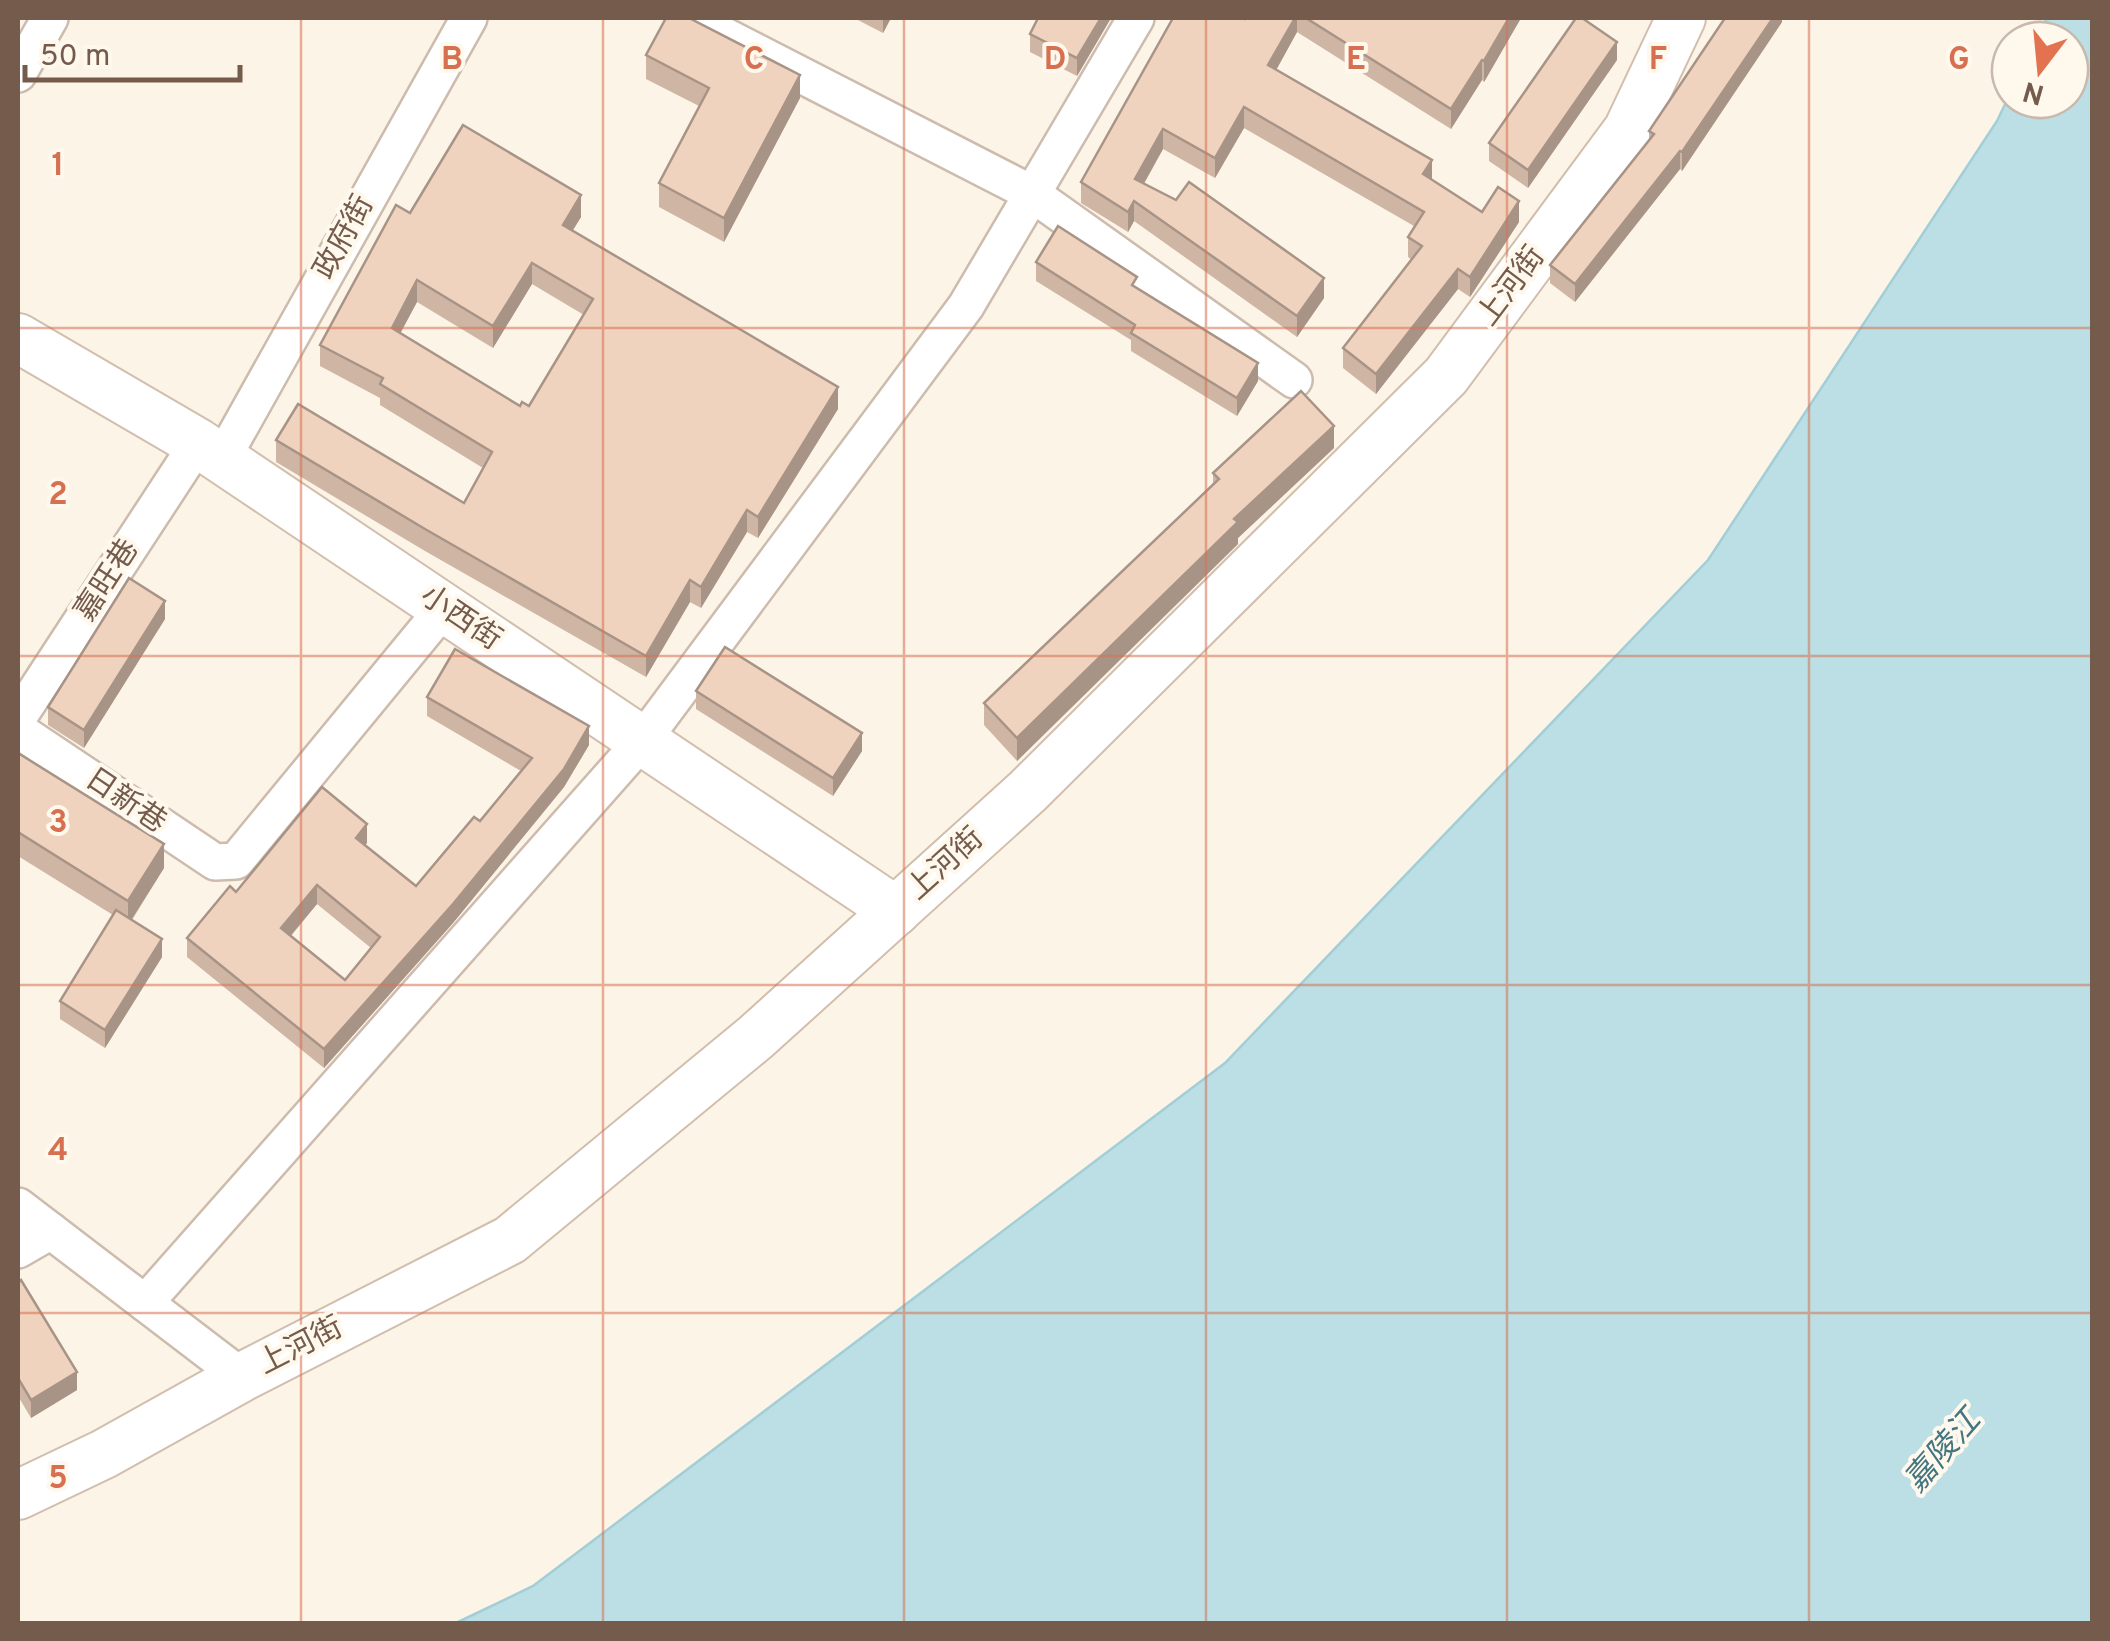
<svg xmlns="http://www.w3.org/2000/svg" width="2110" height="1641" viewBox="0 0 2110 1641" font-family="Overpass,'Noto Sans SC',sans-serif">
<rect width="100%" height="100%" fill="#fcf4e7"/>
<path fill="#bbdfe5" stroke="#a2ced7" stroke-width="2.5" d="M 2047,18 L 2092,18 L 2092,1623 L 456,1623 L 533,1586 L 1225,1063 L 1708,560 L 1997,121 L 2010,94 L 2010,100 L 2070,100 L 2070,40 L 2036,40 Z"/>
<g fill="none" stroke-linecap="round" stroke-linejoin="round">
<g stroke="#cdbcad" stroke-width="40">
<g id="street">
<path d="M 690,18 L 1031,193 L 1294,380"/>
<path d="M 18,74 L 50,18"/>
<path d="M 222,459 L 469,18"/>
<path d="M 18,718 L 198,443"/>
<path d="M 18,730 L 215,862 L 236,861 L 444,608"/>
<path d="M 18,1206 L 242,1377"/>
<path d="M 18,1250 L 51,1231"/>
<path d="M 145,1303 L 642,741 L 966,306 L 1136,18"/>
</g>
</g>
<g stroke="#d2bead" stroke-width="52">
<g id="secondary">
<path d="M 18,338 L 198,443 L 896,911"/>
<path d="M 18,1495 L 104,1454 L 242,1377 L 510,1240 L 756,1037 L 1028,791 L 1446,376 L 1628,130 L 1681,18"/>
</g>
</g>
<use href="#street" stroke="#fff" stroke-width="35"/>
<use href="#secondary" stroke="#fff" stroke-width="48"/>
</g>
<g fill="#ceb5a4" fill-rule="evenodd">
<path d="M 854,18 L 891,18 L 883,33 Z"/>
<path d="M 1111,18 L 1077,76 L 1030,52 L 1030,34 Z"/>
<path d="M 1246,18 L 1521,18 L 1484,82 L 1482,80 L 1451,129 L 1297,32 L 1276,70 L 1432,180 L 1482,212 L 1519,222 L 1470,297 L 1458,289 L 1376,394 L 1343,368 L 1343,348 L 1412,260 L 1408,257 L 1408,237 L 1414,226 L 1244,128 L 1215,178 L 1163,149 L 1144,184 L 1324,298 L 1297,337 L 1134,221 L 1128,232 L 1081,203 L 1081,182 Z"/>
<path d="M 1782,18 L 1782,22 L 1682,171 L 1680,169 L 1575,302 L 1550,283 L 1550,265 L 1649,141 L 1649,131 Z"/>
<path d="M 646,55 L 800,98 L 724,242 L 659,207 L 659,183 L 699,106 L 646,79 Z"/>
<path d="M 1617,60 L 1528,188 L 1489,161 L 1489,143 Z"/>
<path d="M 410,213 L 581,217 L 573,230 L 838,409 L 758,538 L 747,532 L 701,608 L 690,602 L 646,677 L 425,551 L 276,462 L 276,440 L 464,503 L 483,468 L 380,405 L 380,398 L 320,366 L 320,345 ZM 532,284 L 584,315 L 529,406 L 520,406 L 400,333 L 417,302 L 493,348 Z"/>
<path d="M 1036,262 L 1137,288 L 1258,381 L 1237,416 L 1131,351 L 1131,340 L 1036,281 Z"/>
<path d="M 1334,448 L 1238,538 L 1238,544 L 1017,761 L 984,725 L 984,703 L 1213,485 L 1213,473 Z"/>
<path d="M 165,619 L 84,748 L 48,725 L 48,707 Z"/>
<path d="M 696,691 L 862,751 L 833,796 L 696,709 Z"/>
<path d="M 427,697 L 589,745 L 564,787 L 453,923 L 324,1068 L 187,957 L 187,938 L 236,892 L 367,843 L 365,845 L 416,886 L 480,821 L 521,771 L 427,716 ZM 317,904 L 371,948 L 345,980 L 291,936 Z"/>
<path d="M 18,753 L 164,868 L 132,920 L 162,957 L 105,1048 L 60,1019 L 60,1001 L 113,915 L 18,856 Z"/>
<path d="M 18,1283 L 77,1390 L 31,1418 L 18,1396 Z"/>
</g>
<g fill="#a89486">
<path d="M 883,18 L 891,18 L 883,33 Z"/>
<path d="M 1101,18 L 1111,18 L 1077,76 L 1077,58 Z"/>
<path d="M 1295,18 L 1297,18 L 1297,32 L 1268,85 L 1268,65 Z"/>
<path d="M 1509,18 L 1521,18 L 1484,82 L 1484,61 Z"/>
<path d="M 1773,18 L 1782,18 L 1782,22 L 1682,171 L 1682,152 Z"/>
<path d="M 1617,42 L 1617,60 L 1528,188 L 1528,170 Z"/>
<path d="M 1482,60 L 1482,80 L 1451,129 L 1451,109 Z"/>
<path d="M 800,75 L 800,98 L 724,242 L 724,218 Z"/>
<path d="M 1244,107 L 1244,128 L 1215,178 L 1215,158 Z"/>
<path d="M 1163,129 L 1163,149 L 1135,199 L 1135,179 Z"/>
<path d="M 1680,151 L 1680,169 L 1575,302 L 1575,284 Z"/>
<path d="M 1432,160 L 1432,180 L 1423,174 Z"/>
<path d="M 581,195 L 581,217 L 563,246 L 563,225 Z"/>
<path d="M 1134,201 L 1134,221 L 1128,232 L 1128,212 Z"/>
<path d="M 1519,201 L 1519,222 L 1470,297 L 1470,277 Z"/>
<path d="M 532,263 L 532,284 L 493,348 L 493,326 Z"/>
<path d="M 1458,269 L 1458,289 L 1376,394 L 1376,374 Z"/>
<path d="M 1324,278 L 1324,298 L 1297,337 L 1297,316 Z"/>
<path d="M 417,280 L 417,302 L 392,349 L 392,328 Z"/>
<path d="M 1258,363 L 1258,381 L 1237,416 L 1237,398 Z"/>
<path d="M 838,387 L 838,409 L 758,538 L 758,517 Z"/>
<path d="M 1334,426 L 1334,448 L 1238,538 L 1238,544 L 1017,761 L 1017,738 L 1234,519 Z"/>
<path d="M 747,510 L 747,532 L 701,608 L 701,587 Z"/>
<path d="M 690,580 L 690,602 L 646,677 L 646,656 Z"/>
<path d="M 165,601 L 165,619 L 84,748 L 84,730 Z"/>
<path d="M 589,726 L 589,745 L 564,787 L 453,923 L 324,1068 L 324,1049 Z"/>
<path d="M 862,733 L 862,751 L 833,796 L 833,778 Z"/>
<path d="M 367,824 L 367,843 L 356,856 L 356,838 Z"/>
<path d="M 164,844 L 164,868 L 128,925 L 128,901 Z"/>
<path d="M 317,885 L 317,904 L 281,947 L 281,928 Z"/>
<path d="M 162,939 L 162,957 L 105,1048 L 105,1030 Z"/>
<path d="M 77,1372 L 77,1390 L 31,1418 L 31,1400 Z"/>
</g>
<g fill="#f0d3bf" stroke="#a89486" stroke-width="2.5" fill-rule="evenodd">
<path d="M 666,18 L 689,18 L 800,75 L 724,218 L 659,183 L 709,88 L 646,55 Z"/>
<path d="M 1038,18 L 1101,18 L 1077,58 L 1030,34 Z"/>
<path d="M 1173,18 L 1243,18 L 1245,19 L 1246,18 L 1295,18 L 1268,65 L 1432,160 L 1423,174 L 1482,212 L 1498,187 L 1519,201 L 1470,277 L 1458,269 L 1376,374 L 1343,348 L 1422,246 L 1408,237 L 1424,212 L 1244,107 L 1215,158 L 1163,129 L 1135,179 L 1176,200 L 1189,182 L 1324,278 L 1297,316 L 1134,201 L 1128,212 L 1081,182 Z"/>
<path d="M 1306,18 L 1509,18 L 1484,61 L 1482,60 L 1451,109 Z"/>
<path d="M 1576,18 L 1582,18 L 1617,42 L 1528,170 L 1489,143 Z"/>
<path d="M 1725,18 L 1773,18 L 1682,152 L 1680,151 L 1575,284 L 1550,265 L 1654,134 L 1649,131 Z"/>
<path d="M 463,125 L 581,195 L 563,225 L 838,387 L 758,517 L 747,510 L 701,587 L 690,580 L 646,656 L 425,529 L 276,440 L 298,404 L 464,503 L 492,452 L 380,384 L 383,378 L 320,345 L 396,205 L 410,213 ZM 532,263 L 593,299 L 529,406 L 522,402 L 520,406 L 392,328 L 417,280 L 493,326 Z"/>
<path d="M 1058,226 L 1137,277 L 1132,285 L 1258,363 L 1237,398 L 1131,333 L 1135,325 L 1036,262 Z"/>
<path d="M 1301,391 L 1334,426 L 1234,519 L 1238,522 L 1017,738 L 984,703 L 1219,479 L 1213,473 Z"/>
<path d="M 129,578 L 165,601 L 84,730 L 48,707 Z"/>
<path d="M 725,647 L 862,733 L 833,778 L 696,691 Z"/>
<path d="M 455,649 L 589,726 L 564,769 L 453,904 L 324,1049 L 187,938 L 230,886 L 236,892 L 322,787 L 367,824 L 356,838 L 416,886 L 474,817 L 480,821 L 532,758 L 427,697 ZM 317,885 L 380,937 L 345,980 L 281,928 Z"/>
<path d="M 18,753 L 164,844 L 128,901 L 18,832 Z"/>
<path d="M 116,910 L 162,939 L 105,1030 L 60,1001 Z"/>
<path d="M 21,1280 L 77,1372 L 31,1400 L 18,1378 L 18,1283 Z"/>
</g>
<path fill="none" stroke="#d77050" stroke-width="2.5" stroke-opacity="0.55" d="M 301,18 L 301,1624M 603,18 L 603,1624M 904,18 L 904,1624M 1206,18 L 1206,1624M 1507,18 L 1507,1624M 1809,18 L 1809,1624M 18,328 L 2092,328M 18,656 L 2092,656M 18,985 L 2092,985M 18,1313 L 2092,1313"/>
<g text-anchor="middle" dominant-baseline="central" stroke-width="8" stroke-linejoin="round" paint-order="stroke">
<g font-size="30" fill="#755b4c" stroke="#fef8ed">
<text transform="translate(345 238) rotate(-61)">政府街</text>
<text transform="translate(1512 287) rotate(-53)">上河街</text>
<text transform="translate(108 581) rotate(-57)">嘉旺巷</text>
<text transform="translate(460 619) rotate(34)">小西街</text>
<text transform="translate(125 802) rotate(34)">日新巷</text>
<text transform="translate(946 865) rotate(-42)">上河街</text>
<text transform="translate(301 1347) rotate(-27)">上河街</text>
</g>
<g font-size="32" font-style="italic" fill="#437680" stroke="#fef8ed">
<text transform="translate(1944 1452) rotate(-49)">嘉陵江</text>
</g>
</g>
<g font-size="32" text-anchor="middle" font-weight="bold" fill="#d77050" stroke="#fef8ed" stroke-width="8" stroke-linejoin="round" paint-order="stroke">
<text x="452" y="69">B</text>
<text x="754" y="69">C</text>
<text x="1055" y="69">D</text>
<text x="1356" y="69">E</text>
<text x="1658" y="69">F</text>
<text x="1959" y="69">G</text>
<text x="58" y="175">1</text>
<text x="58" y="504">2</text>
<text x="58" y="832">3</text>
<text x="58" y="1160">4</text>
<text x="58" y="1488">5</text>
</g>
<rect width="2110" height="1641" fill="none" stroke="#755b4c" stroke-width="40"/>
<g transform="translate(2040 70) rotate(196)"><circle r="48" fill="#fef8ed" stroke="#c7b9ad" stroke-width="2.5"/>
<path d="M0-8L18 38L0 25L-18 38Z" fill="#e27250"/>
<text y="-15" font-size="28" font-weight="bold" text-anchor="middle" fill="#755b4c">N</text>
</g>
<path d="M25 65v15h215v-15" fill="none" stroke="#755b4c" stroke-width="5"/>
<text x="40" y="65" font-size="30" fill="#755b4c" stroke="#fef8ed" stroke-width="8" paint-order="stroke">50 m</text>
</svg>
